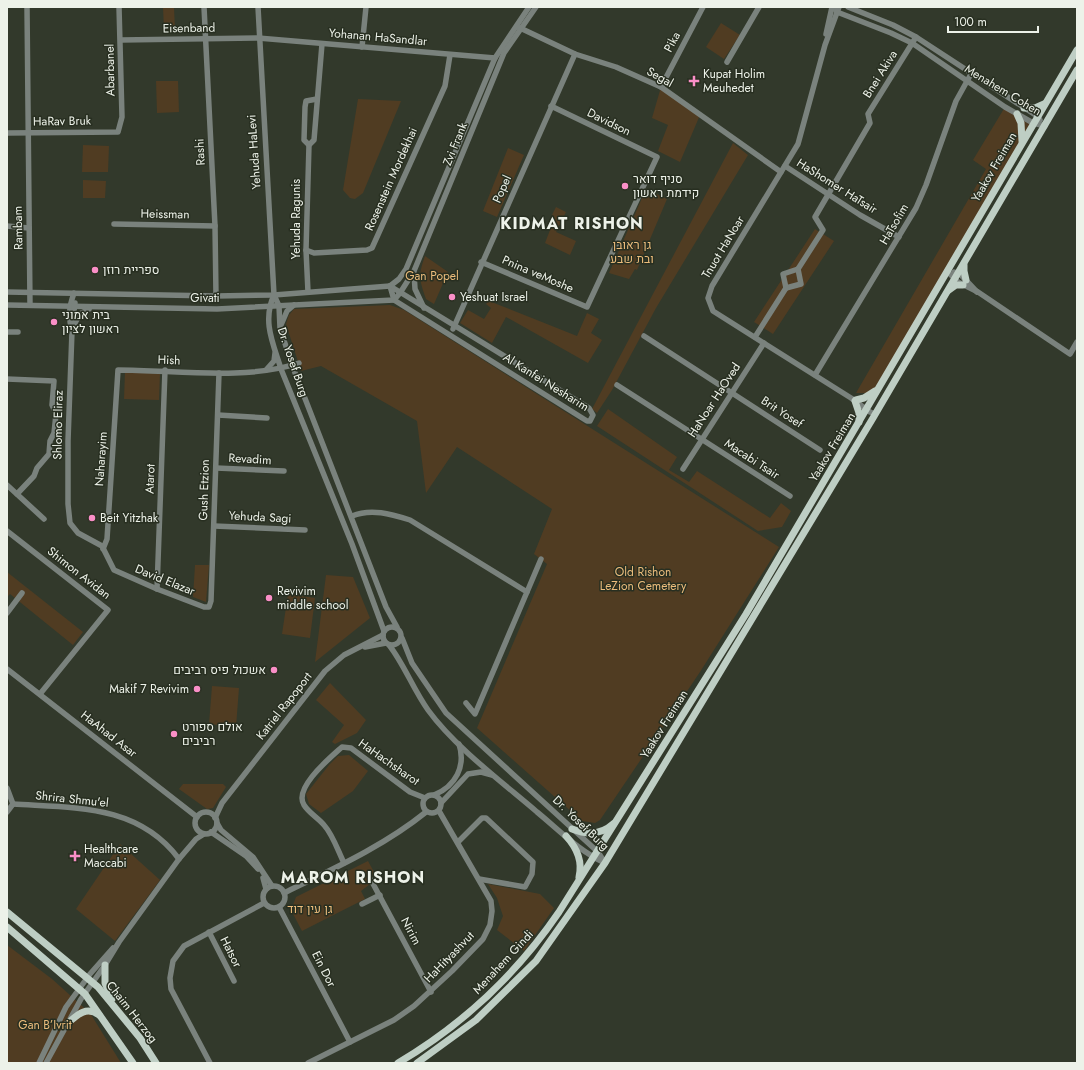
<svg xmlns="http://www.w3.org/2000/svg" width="1084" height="1070" viewBox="0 0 1084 1070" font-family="Jost,Heebo,sans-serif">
<rect width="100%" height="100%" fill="#32392b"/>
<g fill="#503c22">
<path d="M 163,7 L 174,7 L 175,30 L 164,30 Z"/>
<path d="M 721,23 L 740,35 L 724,59 L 706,47 Z"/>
<path d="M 156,81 L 178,81 L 179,112 L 157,113 Z"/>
<path d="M 661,87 L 700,115 L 680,162 L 658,151 L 668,125 L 652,118 Z"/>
<path d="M 358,99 L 401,101 L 363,193 L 355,199 L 350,198 L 343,190 Z"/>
<path d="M 1005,107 L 1033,123 L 882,383 L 867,393 L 856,393 L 986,169 L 973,160 Z"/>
<path d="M 733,143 L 748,155 L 656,308 L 612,390 L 597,413 L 592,409 Z"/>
<path d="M 83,145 L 109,146 L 108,172 L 82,172 Z"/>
<path d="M 508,148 L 524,155 L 497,217 L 483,211 Z"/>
<path d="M 83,180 L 106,181 L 105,198 L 83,198 Z"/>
<path d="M 646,189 L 667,199 L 637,270 L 635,269 L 629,279 L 609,273 Z"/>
<path d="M 556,207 L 566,212 L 556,232 L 576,241 L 570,255 L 545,243 L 550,230 L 546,227 Z"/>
<path d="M 815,229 L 834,241 L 773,334 L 754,322 Z"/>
<path d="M 425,256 L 448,272 L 434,304 L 426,299 C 419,278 418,276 425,256 Z"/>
<path d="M 489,301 L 577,336 L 587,313 L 599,319 L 591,333 L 602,340 L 588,363 L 506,317 L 492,343 L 460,323 L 468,310 L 484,319 L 491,308 L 486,304 Z"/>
<path d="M 390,305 L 404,310 L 779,547 L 700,672 L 600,820 L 595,823 L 582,821 L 477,728 L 547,564 L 534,554 L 552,509 L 457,447 L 426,493 L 417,421 L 321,366 L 301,371 L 286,324 L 289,315 L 294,309 Z"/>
<path d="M 125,372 L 160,373 L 159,400 L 124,399 Z"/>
<path d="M 608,409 L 677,457 L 669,470 L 689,482 L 697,471 L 770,518 L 781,503 L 791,511 L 782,527 L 758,531 L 597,426 Z"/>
<path d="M 195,565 L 209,565 L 206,602 L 193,597 Z"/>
<path d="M 7,572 L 83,632 L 73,645 L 10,594 L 7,597 Z"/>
<path d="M 326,575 L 353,577 L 370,618 L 315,662 Z"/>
<path d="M 288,594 L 315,598 L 310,638 L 282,634 Z"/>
<path d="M 330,683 L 366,720 L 357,733 L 335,744 L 332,742 L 344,725 L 316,700 Z"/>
<path d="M 212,686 L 239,688 L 236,727 L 209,724 Z"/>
<path d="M 349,755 L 368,771 L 353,791 L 321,813 L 309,804 L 306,794 L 329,765 L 338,756 Z"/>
<path d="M 183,784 L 223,784 L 226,787 L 213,808 L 207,809 L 179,789 Z"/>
<path d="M 120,844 L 160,880 L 115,941 L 76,909 Z"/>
<path d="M 368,861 L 375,874 L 367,878 L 370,884 L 361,891 L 365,899 L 302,931 L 291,910 L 296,897 Z"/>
<path d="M 488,884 L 540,894 L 554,908 L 524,951 L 497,930 L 503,916 L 497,898 Z"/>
<path d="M 7,945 L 52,979 L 90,1013 L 121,1063 L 7,1063 Z"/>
</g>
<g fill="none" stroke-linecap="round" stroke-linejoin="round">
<g stroke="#7a827d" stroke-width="5.5">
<path d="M 27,7 L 30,305"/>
<path d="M 204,7 L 215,226 L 216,296"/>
<path d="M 258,7 L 274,295 L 279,306 L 280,328 L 292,365 L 386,607 L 397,627"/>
<path d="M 834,7 L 837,12 L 891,33 L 912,43 L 1005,107 L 1033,123 L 1045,126"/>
<path d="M 839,7 L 825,45 L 798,144 L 712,286 L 708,298 L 713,311 L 851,398 L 870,412 L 875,414"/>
<path d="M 848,7 L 893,25 L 916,37 L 1037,116 L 1040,120"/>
<path d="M 518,27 L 575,54 L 616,67 L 661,87 L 781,172"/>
<path d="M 826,34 L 832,7"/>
<path d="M 121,40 L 258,38 L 495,58"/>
<path d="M 362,47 L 366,7"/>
<path d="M 727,62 L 759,7"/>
<path d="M 661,87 L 703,7"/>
<path d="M 7,133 L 118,132 L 122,117 L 119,7"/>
<path d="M 309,145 L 304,140 L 305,107 L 306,101 L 317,99"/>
<path d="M 785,166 L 860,215 L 899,237"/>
<path d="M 114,224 L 215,226"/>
<path d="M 7,226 L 29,228"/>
<path d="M 306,250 L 314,253 L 367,250 L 372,248 L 445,86 L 450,55"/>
<path d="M 481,262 L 587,307 L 657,157 L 551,106"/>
<path d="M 947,271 L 958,282 L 978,292 L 1070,354 L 1077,342"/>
<path d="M 954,272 L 961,275 L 977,292"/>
<path d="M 414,273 L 415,289 L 424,308"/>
<path d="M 390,286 L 589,408 L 593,415 L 590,421 L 587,421 L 394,300 Z"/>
<path d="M 390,286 L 399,279 L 406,269 L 495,58 L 529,7"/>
<path d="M 786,288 L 801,284 L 798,269"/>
<path d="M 7,292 L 216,296 L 274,295 L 390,286"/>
<path d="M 308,292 L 306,250 L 309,145 L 314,140 L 322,44"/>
<path d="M 74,293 C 69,307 68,317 72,331 L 68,441 L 68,504 L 70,523 L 78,533 L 102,546 L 114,570 L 157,589 L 204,607 L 209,607 L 211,601 L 219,373"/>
<path d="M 274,295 C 262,321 273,343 281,369 L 352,544 L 384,631"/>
<path d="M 7,305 L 217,309 L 394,300 L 400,293 L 414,271 L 504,53 L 536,7"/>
<path d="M 75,323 L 80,314 L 89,309"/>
<path d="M 281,325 L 287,311 L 294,305"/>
<path d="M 72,328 L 75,303"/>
<path d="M 453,329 L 575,54"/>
<path d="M 7,332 L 18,332"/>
<path d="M 644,336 L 820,450"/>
<path d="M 755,337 L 786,288 L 783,274 L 798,269 L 823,230 L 815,217 L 870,123 L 868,114 L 916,37"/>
<path d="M 266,370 L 274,361 L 275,353"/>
<path d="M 815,375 L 916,208 L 926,185 L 956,101 L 971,74"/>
<path d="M 7,379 L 54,381 L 52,405 L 56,414 L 54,433 L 50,441 L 49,454 L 37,468 L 34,476 L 17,494"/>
<path d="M 617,385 L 790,496"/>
<path d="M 218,415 L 267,418"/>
<path d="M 216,468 L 284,471"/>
<path d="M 683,469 L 764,343"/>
<path d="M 7,485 L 44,519"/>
<path d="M 352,516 C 371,508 391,514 410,520 L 527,592 L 475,714 L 466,703"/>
<path d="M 214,526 L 305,530"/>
<path d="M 7,531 L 108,610 L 40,694"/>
<path d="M 103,549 L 107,539 L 118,370 C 175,370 245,381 299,363"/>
<path d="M 157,589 L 165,370"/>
<path d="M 527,592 L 541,559"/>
<path d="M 7,613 L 22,593"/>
<circle cx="392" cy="636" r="9"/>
<path d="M 402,638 L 412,663 L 446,713 L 598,852 L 605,863"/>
<path d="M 389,645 C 404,664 413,689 428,710 C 455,747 502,782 537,812 C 559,830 580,852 605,863"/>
<path d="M 365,647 L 386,643"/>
<path d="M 7,669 L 197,817"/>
<path d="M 7,788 L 13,804"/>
<circle cx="432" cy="804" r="9"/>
<path d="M 434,795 C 456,786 466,766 459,744"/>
<path d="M 441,803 L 468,774 L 481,772 L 492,775"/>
<path d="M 13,804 C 74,808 138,804 179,859"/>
<path d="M 7,812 L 13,804"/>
<circle cx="206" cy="823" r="11"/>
<path d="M 215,818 L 222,803 L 325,671 L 344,655 L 383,635"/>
<path d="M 217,823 L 221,830 L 253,857 L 272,886"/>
<path d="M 211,832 L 246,856 L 258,869"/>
<path d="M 458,842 L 482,818 L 486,818 L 533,862 L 532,874 L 525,887 L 479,879"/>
<path d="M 344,863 C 338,851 333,835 324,825 C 318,818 309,813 304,805 C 293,788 331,757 342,747 L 351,748 L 410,792 L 425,798"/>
<path d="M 263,878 L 266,889"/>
<path d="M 371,880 L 431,992"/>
<circle cx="274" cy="897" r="11"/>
<path d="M 284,893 C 333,869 384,846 426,812"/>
<path d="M 362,904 L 380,895"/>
<path d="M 279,907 L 350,1042"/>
<path d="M 209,932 L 234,981"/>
<path d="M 39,1063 L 66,1007 L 90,974 L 113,948"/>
<path d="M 46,1063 L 81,999 L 105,965 L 119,942 L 179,859 L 196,839 L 204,834"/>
<path d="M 210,1063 L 171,989 L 170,978 L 173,961 L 184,946 L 264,903"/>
<path d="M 308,1063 L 394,1020 L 414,1006 L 452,971 L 483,939 L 490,925 L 492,911 L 491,901 L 439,811"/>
</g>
<g stroke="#becec4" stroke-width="7">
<path d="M 1024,108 L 1035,108 L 1044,104"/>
<path d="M 1017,114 L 1021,123 L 1022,141"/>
<path d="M 964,265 L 964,271 L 966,280"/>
<path d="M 949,290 L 956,285 L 963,285"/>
<path d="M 856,400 L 864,398 L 875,391"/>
<path d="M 855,401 L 859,413 L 859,422"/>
<path d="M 572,829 C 587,835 601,835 613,824"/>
<path d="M 566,836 C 577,848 583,861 579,877"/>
<path d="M 7,912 L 98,987 L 140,1038 L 156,1063"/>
<path d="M 7,927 L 85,994 L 133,1063"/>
<path d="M 105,965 L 105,983 L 112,999"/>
<path d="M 67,1024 C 76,1016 86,1005 99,1015"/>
<path d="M 398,1063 C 464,1024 516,975 559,912 L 746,614 L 1077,50"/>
<path d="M 417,1063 L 476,1020 L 536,961 L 605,863 L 873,418 L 1077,70"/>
</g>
</g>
<g fill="#fa8fc7" stroke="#282f21" stroke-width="1.5">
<path d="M692 75h4v4h4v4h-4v4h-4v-4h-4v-4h4z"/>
<circle cx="625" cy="186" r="4"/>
<circle cx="95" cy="270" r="4"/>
<circle cx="452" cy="297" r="4"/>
<circle cx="54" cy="322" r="4"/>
<circle cx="92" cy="518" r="4"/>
<circle cx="269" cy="598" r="4"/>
<circle cx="274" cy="670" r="4"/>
<circle cx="197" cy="689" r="4"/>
<circle cx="174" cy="734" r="4"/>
<path d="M73 850h4v4h4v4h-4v4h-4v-4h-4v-4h4z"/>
</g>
<g text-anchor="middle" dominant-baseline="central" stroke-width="3" stroke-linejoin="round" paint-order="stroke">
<g font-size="12" fill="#edf2e9" stroke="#282f21">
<text transform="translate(189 28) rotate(-1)">Eisenband</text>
<text transform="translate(378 37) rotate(5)">Yohanan HaSandlar</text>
<text transform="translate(672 42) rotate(-62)">Pika</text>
<text transform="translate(110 70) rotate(-91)">Abarbanel</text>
<text transform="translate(880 74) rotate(-58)">Bnei Akiva</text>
<text transform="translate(660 77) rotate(29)">Segal</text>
<text transform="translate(1003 90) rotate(31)">Menahem Cohen</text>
<text transform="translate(62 121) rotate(-1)">HaRav Bruk</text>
<text transform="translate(609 122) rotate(26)">Davidson</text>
<text transform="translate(455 144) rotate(-68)">Zvi Frank</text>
<text transform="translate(200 152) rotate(-93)">Rashi</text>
<text transform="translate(254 152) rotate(-94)">Yehuda HaLevi</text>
<text transform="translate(994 167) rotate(-60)">Yaakov Freiman</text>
<text transform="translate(391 179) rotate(-66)">Rosenstein Mordekhai</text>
<text transform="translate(837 186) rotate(32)">HaShomer HaTsair</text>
<text transform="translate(502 189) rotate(-66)">Popel</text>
<text transform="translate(165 214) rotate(1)">Heissman</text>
<text transform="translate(296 219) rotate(-90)">Yehuda Ragunis</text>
<text transform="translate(894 224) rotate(-60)">HaTsofim</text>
<text transform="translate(18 228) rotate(-91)">Rambam</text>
<text transform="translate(723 247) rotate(-59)">Tnuot HaNoar</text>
<text transform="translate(538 274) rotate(23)">Pnina veMoshe</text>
<text x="205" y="298">Givati</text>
<text transform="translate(169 360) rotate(2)">Hish</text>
<text transform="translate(293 362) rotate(71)">Dr. Yosef Burg</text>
<text transform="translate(546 382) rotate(32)">Al Kanfei Nesharim</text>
<text transform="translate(714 400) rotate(-57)">HaNoar HaOved</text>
<text transform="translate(782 412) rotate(33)">Brit Yosef</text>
<text transform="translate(58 425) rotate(-89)">Shlomo Eliraz</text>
<text transform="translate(832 447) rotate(-59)">Yaakov Freiman</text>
<text transform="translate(101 459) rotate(-86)">Naharayim</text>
<text transform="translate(250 459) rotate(3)">Revadim</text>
<text transform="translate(752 459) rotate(33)">Macabi Tsair</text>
<text transform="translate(150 479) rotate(-88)">Atarot</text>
<text transform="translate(204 490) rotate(-88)">Gush Etzion</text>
<text transform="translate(260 517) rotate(3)">Yehuda Sagi</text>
<text transform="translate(79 573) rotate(38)">Shimon Avidan</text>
<text transform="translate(165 580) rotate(22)">David Elazar</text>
<text transform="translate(284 706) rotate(-52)">Katriel Rapoport</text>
<text transform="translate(664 724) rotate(-58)">Yaakov Freiman</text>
<text transform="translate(109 734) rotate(38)">HaAhad Asar</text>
<text transform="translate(389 762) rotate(35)">HaHachsharot</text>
<text transform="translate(72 799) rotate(6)">Shrira Shmu'el</text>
<text transform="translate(581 823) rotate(44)">Dr. Yosef Burg</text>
<text transform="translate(411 931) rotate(62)">Nirim</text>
<text transform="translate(231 952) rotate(63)">Hatsor</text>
<text transform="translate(449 957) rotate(-46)">HaHityashvut</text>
<text transform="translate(503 962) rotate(-47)">Menahem Gindi</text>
<text transform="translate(324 969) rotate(63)">Ein Dor</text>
<text transform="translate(132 1012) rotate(52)">Chaim Herzog</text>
</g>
<g font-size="12" fill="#edf2e9" stroke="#282f21" text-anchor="start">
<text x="703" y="74">Kupat Holim<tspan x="703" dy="14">Meuhedet</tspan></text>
<text x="633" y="179">סניף דואר<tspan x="633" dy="14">קידמת ראשון</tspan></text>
<text x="103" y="270">ספריית רוזן</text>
<text x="460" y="297">Yeshuat Israel</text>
<text x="62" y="315">בית אמוני<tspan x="62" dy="14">ראשון לציון</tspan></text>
<text x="100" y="518">Beit Yitzhak</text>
<text x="277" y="591">Revivim<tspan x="277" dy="14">middle school</tspan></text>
<text x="266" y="670" text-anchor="end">אשכול פיס רביבים</text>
<text x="189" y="689" text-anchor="end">Makif 7 Revivim</text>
<text x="182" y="727">אולם ספורט<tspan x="182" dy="14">רביבים</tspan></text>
<text x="84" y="849">Healthcare<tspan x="84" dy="14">Maccabi</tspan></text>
</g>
<g font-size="12" fill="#ebbc7c" stroke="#282f21">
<text x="632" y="245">גן ראובן<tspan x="632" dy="14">ובת שבע</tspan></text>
<text x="432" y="276">Gan Popel</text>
<text x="643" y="572">Old Rishon<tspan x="643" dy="14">LeZion Cemetery</tspan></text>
<text x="310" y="909">גן עין דוד</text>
<text x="45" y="1025">Gan B’Ivrit</text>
</g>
<g font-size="16" font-weight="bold" letter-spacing="1" fill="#edf2e9" stroke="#282f21">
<text x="572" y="223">KIDMAT RISHON</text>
<text x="353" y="877">MAROM RISHON</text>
</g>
</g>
<rect width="1084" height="1070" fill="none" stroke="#edf2e9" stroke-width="16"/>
<path d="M948 26v6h90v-6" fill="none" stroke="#edf2e9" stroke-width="2"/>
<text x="954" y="26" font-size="12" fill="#edf2e9" stroke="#282f21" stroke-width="3" paint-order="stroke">100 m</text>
</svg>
